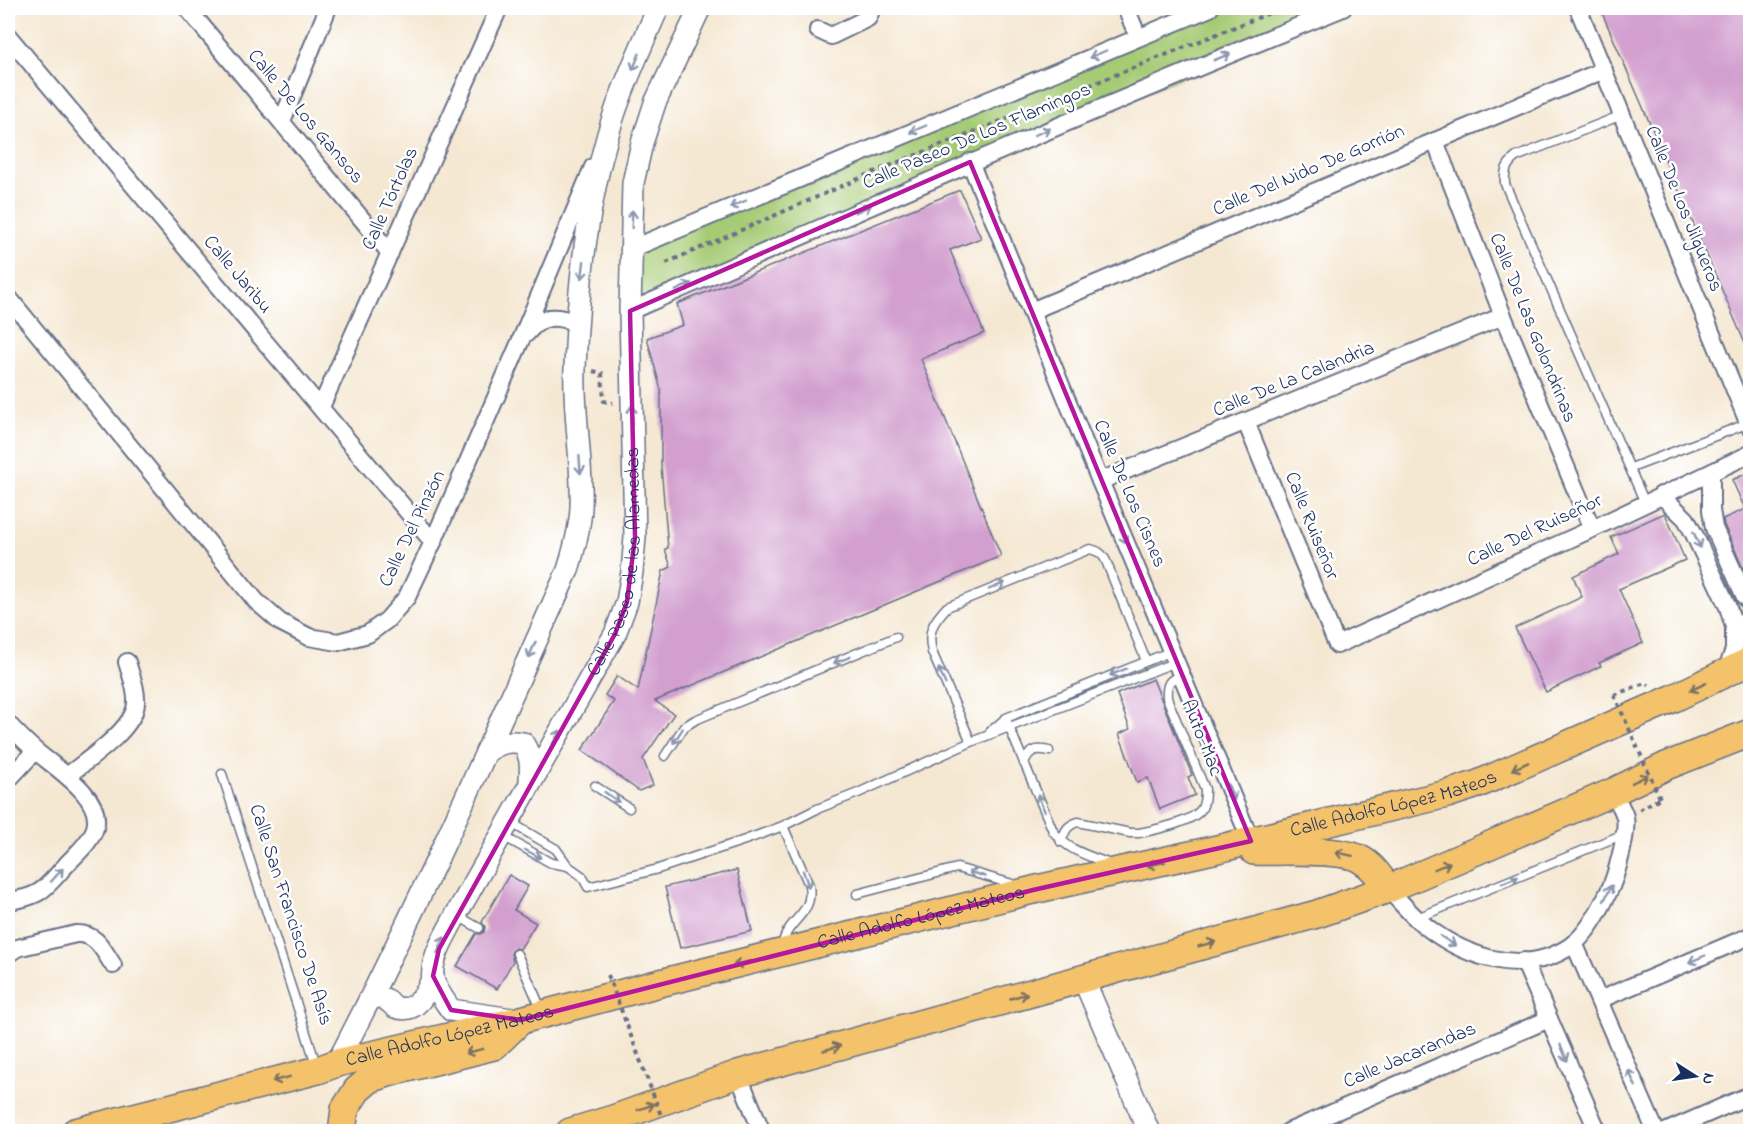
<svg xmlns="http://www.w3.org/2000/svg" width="1758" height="1139" viewBox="0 0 1758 1139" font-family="'Indie Flower',sans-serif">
<rect width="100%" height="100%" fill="#fff"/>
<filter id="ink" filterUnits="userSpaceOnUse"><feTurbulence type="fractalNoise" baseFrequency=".0167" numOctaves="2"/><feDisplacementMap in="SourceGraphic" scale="12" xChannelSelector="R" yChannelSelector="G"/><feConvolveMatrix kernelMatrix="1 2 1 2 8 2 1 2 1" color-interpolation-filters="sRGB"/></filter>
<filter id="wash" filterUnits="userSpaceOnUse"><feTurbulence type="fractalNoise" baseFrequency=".008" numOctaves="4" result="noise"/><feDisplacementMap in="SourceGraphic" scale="24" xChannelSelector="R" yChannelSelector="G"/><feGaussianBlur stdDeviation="1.35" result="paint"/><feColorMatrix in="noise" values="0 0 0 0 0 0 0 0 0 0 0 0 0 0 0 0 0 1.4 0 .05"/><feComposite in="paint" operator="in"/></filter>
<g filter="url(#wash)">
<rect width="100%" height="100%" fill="#f5e8d3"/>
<path fill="#a6cb75" stroke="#607d6a" stroke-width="1.5" d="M 1212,8 L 1343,8 L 630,311 L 631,249 Z"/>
<g id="blocks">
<g fill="#d29fcf">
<path d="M 1600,8 L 1750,8 L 1750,355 Z"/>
<path d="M 960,190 L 981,238 L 950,250 L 984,333 L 921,359 L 1001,556 L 655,701 L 674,714 L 643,759 L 653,785 L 639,791 L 582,750 L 614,701 L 605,695 L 617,676 L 638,690 L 663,571 L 671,567 L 665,549 L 668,548 L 661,466 L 661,390 L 647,338 L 683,325 L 677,304 Z"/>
<path d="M 1750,472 L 1750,584 L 1724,525 L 1723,519 L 1745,509 L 1732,480 Z"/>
<path d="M 1665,513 L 1685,560 L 1619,589 L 1643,643 L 1599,663 L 1601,666 L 1546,692 L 1515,628 L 1582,597 L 1573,576 L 1619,554 L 1611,537 Z"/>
<path d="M 1153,679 L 1192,775 L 1188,777 L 1195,795 L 1160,809 L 1148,778 L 1137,782 L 1119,734 L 1130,729 L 1117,694 Z"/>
<path d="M 737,870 L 752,931 L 680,948 L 665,887 Z"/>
<path d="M 509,875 L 528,886 L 514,910 L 536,923 L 520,949 L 515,948 L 512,951 L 511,954 L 513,961 L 497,989 L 457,966 L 476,934 L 480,934 L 484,932 L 485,927 L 482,922 Z"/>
</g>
</g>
</g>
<g filter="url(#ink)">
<use href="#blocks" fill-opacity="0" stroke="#677087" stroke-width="1.5"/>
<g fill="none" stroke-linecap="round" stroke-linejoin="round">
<g stroke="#677087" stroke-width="11">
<g id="service">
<path d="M 1622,115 L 1516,157 C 1506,165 1504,171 1505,184 L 1645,503"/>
<path d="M 1631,468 L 1749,423"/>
<path d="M 1007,722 L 1053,831 C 1068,851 1087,855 1110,864"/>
<path d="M 990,732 L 1006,718 L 1172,651"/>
<path d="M 971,742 L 932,652 C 927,631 933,622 947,607 L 1090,549 C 1098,551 1102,553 1106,561 L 1146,661"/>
<path d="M 665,756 L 684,727 L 695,720 L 896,637"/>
<path d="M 1024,763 C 1029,750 1036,748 1049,751"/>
<path d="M 222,774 L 317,1067"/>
<path d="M 595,786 L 629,808"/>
<path d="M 508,821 L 556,849 L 568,866 L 582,876 L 588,887 L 658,869 L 745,840 L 783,826 L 817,809 L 858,793 L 971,742 L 1176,662"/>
<path d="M 501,835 L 551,863 L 568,866"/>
<path d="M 1061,842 C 1065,831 1067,825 1078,822 L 1130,833 L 1139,833 C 1154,830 1195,822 1202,808 C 1205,802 1205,796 1205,789 L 1167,698 C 1166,684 1169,679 1182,675"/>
<path d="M 857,894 L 957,868 L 1016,885"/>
<path d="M 456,915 L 479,928"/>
<path d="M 1417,918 L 1624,834"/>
<path d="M 782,946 C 783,942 785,936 787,932 C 798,914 813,910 809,885 L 783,826"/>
<path d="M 517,954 L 542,1011"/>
</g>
</g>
<g stroke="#677087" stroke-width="20">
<g id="minor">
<path d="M 187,8 L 390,253"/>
<path d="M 1126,8 L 1138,37"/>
<path d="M 1578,8 L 1750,427"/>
<path d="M 818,30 L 831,36 L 868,18 L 872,8"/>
<path d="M 8,36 L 433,542"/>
<path d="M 282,121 L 328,8"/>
<path d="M 1435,141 L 1503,316 L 1592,529"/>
<path d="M 970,162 L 1100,481 L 1251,841"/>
<path d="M 631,249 L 1210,8"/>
<path d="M 8,297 L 256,601 L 280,622 L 309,637 L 338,642 L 368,634 L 387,620 L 407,597 L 433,542 L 520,342 L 593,167"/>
<path d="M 630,311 C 867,207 1104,105 1343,8"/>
<path d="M 1031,311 L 1604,70"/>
<path d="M 526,334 C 542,314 555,315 578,323"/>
<path d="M 321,407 L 499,8"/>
<path d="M 1246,422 L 1337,645 L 1592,529 L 1750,454"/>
<path d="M 1711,473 L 1711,510 L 1714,528 L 1745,597 L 1750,603"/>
<path d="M 1100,481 L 1503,316"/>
<path d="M 1661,495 L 1686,519 L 1694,534 L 1728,607 L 1734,627 L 1734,650 L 1725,674"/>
<path d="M 1734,627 L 1750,619"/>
<path d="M 8,724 C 17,733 27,744 37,752 C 57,769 104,798 95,828 C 91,842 76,854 67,864 C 45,888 42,897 8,901"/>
<path d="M 67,776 C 87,760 135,729 136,703 C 137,689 131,676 127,662"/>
<path d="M 8,780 L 35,751"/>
<path d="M 1388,889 C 1398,899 1407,910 1417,919 C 1458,955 1522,980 1572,945 C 1588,933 1600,910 1608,893 C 1616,878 1628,833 1625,817 C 1623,809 1617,800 1613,792"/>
<path d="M 1574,943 L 1656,1132"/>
<path d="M 8,954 L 17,948 L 76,934 C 97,933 103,950 113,965"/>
<path d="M 1524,961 L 1598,1132"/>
<path d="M 1599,1000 L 1750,936"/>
<path d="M 738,1074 L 762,1132"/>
<path d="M 1288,1132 L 1549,1019"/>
<path d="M 1665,1132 L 1750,1095"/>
</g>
</g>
<g stroke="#677087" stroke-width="24">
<g id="tertiary">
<path d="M 486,752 C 500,743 507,740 523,743 C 531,756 531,765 530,780"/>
<path d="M 1083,978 L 1149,1132"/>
<path d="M 373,994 C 378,996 383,998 387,1000 C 388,1001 394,1006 395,1007 C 417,1015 427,992 433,976"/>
<path id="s1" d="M 512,1019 L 451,1010 C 444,1000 435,989 433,977 C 430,958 448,931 456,915 L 615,634 L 627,602 L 632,572 L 635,537 L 630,311 L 633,183 L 642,143 L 655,103 L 700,8"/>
<path d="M 337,1063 C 421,902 494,735 568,570 C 574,550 580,529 581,508 C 583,461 573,414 575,368 C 578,286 587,200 612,121 C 624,83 642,45 658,8"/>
</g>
</g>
<g stroke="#677087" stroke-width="30">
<g id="primary">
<path d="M 1254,851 C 1279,852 1340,848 1360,859 C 1373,866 1380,877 1388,889"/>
<path id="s2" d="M 75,1132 L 318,1070 L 337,1063 L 521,1020 L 664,982 L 1033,890 L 1213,850 L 1447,794 L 1478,784 L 1674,698 L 1750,661"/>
<path d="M 342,1132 L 345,1109 L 357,1090 L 370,1079 L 388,1073 L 494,1046 L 520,1021"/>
<path d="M 570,1132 L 613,1119 L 738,1074 L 1317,914 L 1388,889 L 1613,792 L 1666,766 L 1750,733"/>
</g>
</g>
<g stroke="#677087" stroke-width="4" stroke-dasharray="4.5 4.5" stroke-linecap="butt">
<path d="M 666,263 L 874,172 L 1282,8"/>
<path d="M 593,371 L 602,373 L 604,401 L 613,403"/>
<path d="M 1614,695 L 1645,683 L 1649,685"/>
<path d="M 1639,810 L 1660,798"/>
</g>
<use href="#service" stroke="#fff" stroke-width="8"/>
<use href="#minor" stroke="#fff" stroke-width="16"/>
<use href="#tertiary" stroke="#fff" stroke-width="21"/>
<use href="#primary" stroke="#f3c26a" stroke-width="27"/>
<g stroke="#677087" stroke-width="4" stroke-dasharray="4.5 4.5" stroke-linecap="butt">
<path d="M 1614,695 L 1660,798"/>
<path d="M 608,975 L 662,1118"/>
</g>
</g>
<defs><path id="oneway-shaft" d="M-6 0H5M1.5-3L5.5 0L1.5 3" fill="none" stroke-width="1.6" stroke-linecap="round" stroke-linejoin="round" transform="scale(1.5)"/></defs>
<g stroke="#8d97ae">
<use href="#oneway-shaft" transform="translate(1098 54) rotate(157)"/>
<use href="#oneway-shaft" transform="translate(1222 57) rotate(-22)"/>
<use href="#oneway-shaft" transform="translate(636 62) rotate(112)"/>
<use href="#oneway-shaft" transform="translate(918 129) rotate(157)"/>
<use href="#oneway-shaft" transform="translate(1042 132) rotate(-23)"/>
<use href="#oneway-shaft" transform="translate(738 204) rotate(157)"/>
<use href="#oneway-shaft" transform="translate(863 209) rotate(-24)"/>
<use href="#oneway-shaft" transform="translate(632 219) rotate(-88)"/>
<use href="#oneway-shaft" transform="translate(583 270) rotate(97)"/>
<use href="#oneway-shaft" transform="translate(684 287) rotate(-24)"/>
<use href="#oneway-shaft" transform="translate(632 414) rotate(-91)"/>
<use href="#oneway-shaft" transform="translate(580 465) rotate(86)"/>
<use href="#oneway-shaft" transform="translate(1123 535) rotate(67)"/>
<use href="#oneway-shaft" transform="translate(1697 540) rotate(65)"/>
<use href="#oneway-shaft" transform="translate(997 586) rotate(-23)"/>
<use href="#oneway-shaft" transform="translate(532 650) rotate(114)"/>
<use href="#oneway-shaft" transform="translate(842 660) rotate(159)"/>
<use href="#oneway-shaft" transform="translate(1118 672) rotate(158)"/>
<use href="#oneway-shaft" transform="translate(942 676) rotate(-113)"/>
<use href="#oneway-shaft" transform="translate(678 736) rotate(123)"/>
<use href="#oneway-shaft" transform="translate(556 738) rotate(-60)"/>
<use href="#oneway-shaft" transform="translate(1231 792) rotate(67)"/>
<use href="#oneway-shaft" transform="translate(612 797) rotate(34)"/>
<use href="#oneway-shaft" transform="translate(1041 803) rotate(-114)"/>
<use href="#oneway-shaft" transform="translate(533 854) rotate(28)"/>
<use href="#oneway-shaft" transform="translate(977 874) rotate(-164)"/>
<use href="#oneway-shaft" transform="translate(57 875) rotate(-48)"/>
<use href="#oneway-shaft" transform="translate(806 879) rotate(70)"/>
<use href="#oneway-shaft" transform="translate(1510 880) rotate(-22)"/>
<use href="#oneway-shaft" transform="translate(1608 893) rotate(-63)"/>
<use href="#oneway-shaft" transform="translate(1448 941) rotate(33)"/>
<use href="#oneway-shaft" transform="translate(441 945) rotate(-66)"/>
<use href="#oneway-shaft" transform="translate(1697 959) rotate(157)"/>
<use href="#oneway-shaft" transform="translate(1564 1053) rotate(67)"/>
<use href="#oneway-shaft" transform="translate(1632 1078) rotate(-114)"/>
</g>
<g stroke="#7c7163">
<use href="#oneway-shaft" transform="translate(1698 687) rotate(155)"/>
<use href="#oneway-shaft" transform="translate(1520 766) rotate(156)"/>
<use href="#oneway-shaft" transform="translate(1640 779) rotate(-26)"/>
<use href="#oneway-shaft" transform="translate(1344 854) rotate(-168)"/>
<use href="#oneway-shaft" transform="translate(1156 864) rotate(167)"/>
<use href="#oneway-shaft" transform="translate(1442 866) rotate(-23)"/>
<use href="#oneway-shaft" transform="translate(1207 944) rotate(-15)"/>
<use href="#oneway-shaft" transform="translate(742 963) rotate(166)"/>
<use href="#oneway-shaft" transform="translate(1019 996) rotate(-16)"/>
<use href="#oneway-shaft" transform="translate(832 1048) rotate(-16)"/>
<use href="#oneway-shaft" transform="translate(474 1051) rotate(166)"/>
<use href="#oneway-shaft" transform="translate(281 1079) rotate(166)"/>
<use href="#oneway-shaft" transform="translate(646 1107) rotate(-20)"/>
</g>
</g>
<path fill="none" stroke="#b5179e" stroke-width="4.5" stroke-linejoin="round" d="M 970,162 L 1251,841 L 1033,890 L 521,1020 L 451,1010 L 433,976 L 439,949 L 615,634 L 627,602 L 635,537 L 630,311 Z"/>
<g text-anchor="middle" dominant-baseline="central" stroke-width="5" stroke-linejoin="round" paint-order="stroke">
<g font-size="20" fill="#1b2f5e" stroke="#fff">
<text transform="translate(305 117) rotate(50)">Calle De Los Gansos</text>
<text transform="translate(977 137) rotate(-23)">Calle Paseo De Los Flamingos</text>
<text transform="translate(1309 171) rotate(-23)">Calle Del Nido De Gorrión</text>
<text transform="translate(391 199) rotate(-66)">Calle Tórtolas</text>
<text transform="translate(1683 209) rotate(68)">Calle De Los Jilgueros</text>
<text transform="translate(237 275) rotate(50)">Calle Jaribu</text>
<text transform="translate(1532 328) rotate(68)">Calle De Las Golondrinas</text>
<text transform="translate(1294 380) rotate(-22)">Calle De La Calandria</text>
<text transform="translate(1129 494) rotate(67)">Calle De Los Cisnes</text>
<text transform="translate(1311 526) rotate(68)">Calle Ruiseñor</text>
<text transform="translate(413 529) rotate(-64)">Calle Del Pinzón</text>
<text transform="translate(1535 531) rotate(-25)">Calle Del Ruiseñor</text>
<text stroke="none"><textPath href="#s1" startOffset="561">Calle Paseo de las Alamedas</textPath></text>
<text transform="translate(1201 738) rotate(68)">Auto-Mac</text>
<text stroke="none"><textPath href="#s2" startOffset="1359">Calle Adolfo López Mateos</textPath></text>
<text transform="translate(290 915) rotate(72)">Calle San Francisco De Asís</text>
<text stroke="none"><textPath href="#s2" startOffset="873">Calle Adolfo López Mateos</textPath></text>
<text stroke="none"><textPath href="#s2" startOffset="387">Calle Adolfo López Mateos</textPath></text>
<text transform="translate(1410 1056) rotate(-23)">Calle Jacarandas</text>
</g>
</g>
<rect width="1758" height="1139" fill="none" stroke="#fff" stroke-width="30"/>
<g transform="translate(1695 1076) rotate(102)" stroke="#ffffff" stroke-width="4.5" paint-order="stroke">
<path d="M0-4.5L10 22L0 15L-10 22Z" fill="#1b2f5e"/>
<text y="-9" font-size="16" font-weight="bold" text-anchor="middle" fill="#1b2f5e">N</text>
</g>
</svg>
